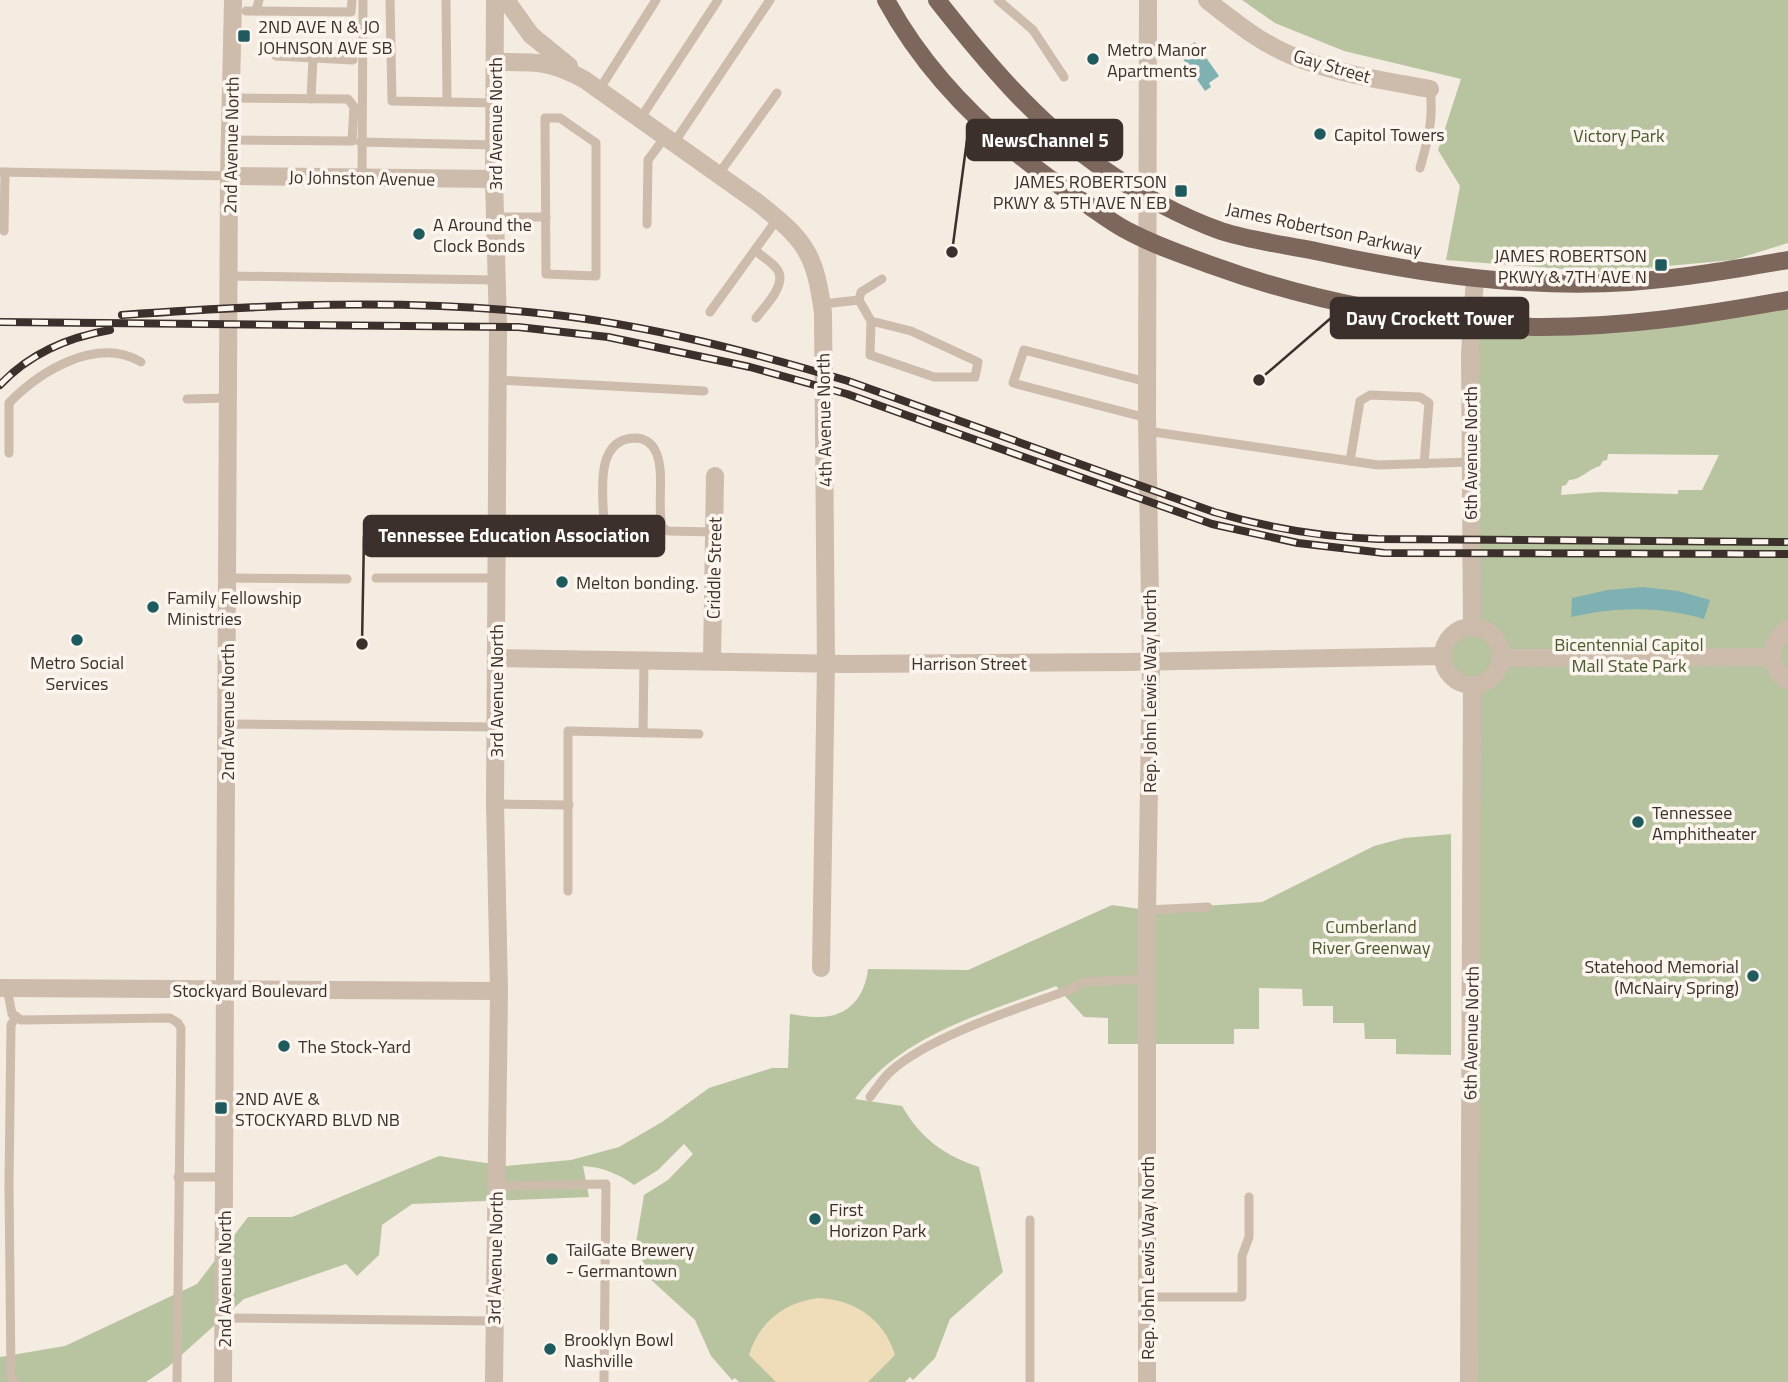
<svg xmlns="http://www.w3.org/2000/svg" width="1788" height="1382" viewBox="0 0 1788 1382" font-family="'Titillium Web',sans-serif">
<rect width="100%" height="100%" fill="#f4ebe1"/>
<g fill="#b8c4a0" fill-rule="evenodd">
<path d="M 1242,0 L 1788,0 L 1788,243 L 1733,260 L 1602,272 L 1446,260 L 1460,186 L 1438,150 L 1461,79 L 1344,51 L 1275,23 Z"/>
<path d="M 1788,300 L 1788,1382 L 1469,1382 L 1468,685 C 1436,677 1435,637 1467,629 L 1471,322 L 1512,326 ZM 1608,454 L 1719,455 L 1702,490 L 1678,490 L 1678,494 L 1600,492 L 1561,495 L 1562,486 L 1566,485 L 1569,480 C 1581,480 1588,469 1600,466 L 1603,461 L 1607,460 Z"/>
<path d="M 1451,834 L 1451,1055 L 1396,1054 L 1396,1039 L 1365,1039 L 1364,1023 L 1333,1023 L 1333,1006 L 1303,1006 L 1302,989 L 1259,988 L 1259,1029 L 1234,1029 L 1234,1044 L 1108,1044 L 1108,1018 L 1084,1017 L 1056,986 C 986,1013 901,1034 855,1099 L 902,1106 C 920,1138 945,1156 979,1167 L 1003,1272 L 950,1319 L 935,1358 L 913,1380 L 910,1377 L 905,1382 L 739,1382 L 735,1378 L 732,1380 L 711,1356 L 695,1320 L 649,1278 L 636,1243 L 644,1195 L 668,1180 L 693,1154 L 684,1144 L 658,1170 L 634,1185 C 619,1174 602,1167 583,1166 L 589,1197 L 412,1204 L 382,1225 L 379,1255 L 357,1276 L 346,1264 L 244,1299 L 168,1367 L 146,1382 L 0,1382 L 0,1357 L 65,1346 L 197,1284 L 248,1217 L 292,1217 L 439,1156 L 506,1166 L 571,1160 L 619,1147 L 662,1122 L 709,1088 L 772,1068 L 788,1068 L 790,1014 C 799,1015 808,1017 817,1017 C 848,1018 865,997 868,969 L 968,970 L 1112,905 L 1147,910 L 1262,902 L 1374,846 L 1404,838 Z"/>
</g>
<path fill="#efdcb8" d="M 817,1298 C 854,1299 884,1319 895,1355 L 868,1382 L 776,1382 L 749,1355 C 759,1322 784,1303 817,1298 Z"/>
<g fill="#7fb0b2">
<path d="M 1195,42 L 1219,76 L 1209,83 L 1211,87 L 1205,91 L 1179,53 Z"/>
<path d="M 1643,587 L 1678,591 L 1710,600 L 1704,619 C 1658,606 1617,607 1571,617 L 1572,598 L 1608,590 Z"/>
</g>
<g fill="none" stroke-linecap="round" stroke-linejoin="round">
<g stroke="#cdbbac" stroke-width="9">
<path d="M 390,0 L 392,101 L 447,102 L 446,0"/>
<path d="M 998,0 L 1033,30 L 1064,77"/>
<path d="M 246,11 L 351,12 L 352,0"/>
<path d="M 256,11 L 259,0"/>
<path d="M 276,56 L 353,60"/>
<path d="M 599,90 L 656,0"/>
<path d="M 311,99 L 313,58"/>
<path d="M 447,102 L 495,103"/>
<path d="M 545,118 L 560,118 L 596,143 L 596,276 L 546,274 Z"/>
<path d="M 640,119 L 718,0"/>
<path d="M 230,140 L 352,141 L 354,107 L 348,99 L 231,98"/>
<path d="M 360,142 L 494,145"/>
<path d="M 674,143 L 770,0"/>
<path d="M 1420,168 C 1428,140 1434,118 1430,89"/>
<path d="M 0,172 L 229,176"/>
<path d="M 718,175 L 777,93"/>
<path d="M 362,178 L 363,0"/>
<path d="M 495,217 L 546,217"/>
<path d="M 647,224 L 648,160 L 665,137"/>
<path d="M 4,231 L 5,172"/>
<path d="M 755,250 C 761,256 772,262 777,269 C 788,284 765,306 756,318"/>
<path d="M 230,276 L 497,280"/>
<path d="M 859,300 L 861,292 L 882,279"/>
<path d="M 822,304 L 859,300 L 871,321 L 870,355 L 934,377 L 975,377 L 978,362 L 911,331 L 871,321"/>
<path d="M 710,312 L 778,218"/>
<path d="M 498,380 L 704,391"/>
<path d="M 187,399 L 229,398"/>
<path d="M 1147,418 L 1013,383 L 1024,350 L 1147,382"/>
<path d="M 1147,431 L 1378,465 L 1470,462"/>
<path d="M 9,453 L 9,403 C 40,371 97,336 141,362"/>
<path d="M 1350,461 L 1360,401 L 1370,395 L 1420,397 L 1429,403 L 1424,464"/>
<path d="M 662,527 L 604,528 C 604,499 592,439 635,438 C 644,438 652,443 656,452 C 665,472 657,504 662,527 L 668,531 L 714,532"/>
<path d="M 227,578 L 347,579"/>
<path d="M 376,578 L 497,578"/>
<path d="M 227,724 L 495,727"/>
<path d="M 643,733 L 644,660"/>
<path d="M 495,804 L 569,805"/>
<path d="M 568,891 L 568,731 L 699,734"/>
<path d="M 1147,910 L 1208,907"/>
<path d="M 7,988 L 12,1014 L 21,1020 L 170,1018 L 178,1023 L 181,1028 L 177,1382"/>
<path d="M 870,1097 C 877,1088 883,1078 891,1071 C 930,1036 1019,1008 1069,990 L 1083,982 L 1147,979"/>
<path d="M 178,1177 L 225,1177"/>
<path d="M 496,1186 L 606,1184 L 604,1382"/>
<path d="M 1030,1220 L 1030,1382"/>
<path d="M 1147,1297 L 1242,1297 L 1242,1256 L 1249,1237 L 1249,1197"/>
<path d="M 224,1318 L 494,1321"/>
<path d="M 15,1382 L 11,1376 L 9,1185 L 11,1025 L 16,1016"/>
</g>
<g stroke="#cdbbac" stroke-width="18">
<path d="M 1207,0 C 1236,23 1267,48 1303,60 C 1344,75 1388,81 1430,89"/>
<path d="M 229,176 L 494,179"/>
<circle cx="1472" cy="656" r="29"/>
<path d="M 1472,628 L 1470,354 L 1475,278"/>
<path d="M 1788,629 C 1768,642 1768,667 1788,681"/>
<path d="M 712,660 L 715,476"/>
<path d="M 821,968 L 826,663"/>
<path d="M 0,988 L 499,991"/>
<path d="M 1469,1382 L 1472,685"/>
</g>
<g stroke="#cdbbac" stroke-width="18">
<path d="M 506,0 L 531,35 L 569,66"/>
<path d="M 495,62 C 534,62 550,60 585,80 L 757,202 C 805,240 815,252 823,313 L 826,663"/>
<path d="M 496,658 L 846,664 L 1129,662 L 1442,656"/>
<path d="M 1501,658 L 1773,657"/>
<path d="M 223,1382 L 229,176 L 233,0"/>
<path d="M 494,1382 L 499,991 L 495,804 L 498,327 L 494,179 L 495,0"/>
<path d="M 1147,1382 L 1147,910 L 1151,662 L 1147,418 L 1148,0"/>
</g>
<g stroke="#7d675c" stroke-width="18">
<path d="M 886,0 C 932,85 1008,153 1088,205 C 1101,214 1114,224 1128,231 C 1154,245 1183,255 1211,265 C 1296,296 1378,314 1468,322 C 1492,324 1517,327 1542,327 C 1625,327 1706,315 1788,300"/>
<path d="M 937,0 C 985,61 1035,121 1099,166 C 1136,192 1179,216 1221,231 C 1252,241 1287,245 1320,252 C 1421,274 1526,289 1630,282 C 1684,278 1736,269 1788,260"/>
</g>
<g stroke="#3b302b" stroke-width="8">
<g id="rail">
<path d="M 122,315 C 263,305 406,298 547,314 C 649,325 750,352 848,381 L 1214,512 C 1268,528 1322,537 1378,539 L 1788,542"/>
<path d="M 0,322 L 518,327 L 608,337 L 750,367 L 847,394 L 1212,524 L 1298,543 L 1384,553 L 1788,554"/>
<path d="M 0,385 C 29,354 69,337 110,330"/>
</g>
</g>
<use href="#rail" stroke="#fbf5ee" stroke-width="5" stroke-dasharray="16" stroke-linecap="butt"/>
</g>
<g fill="#1f5a5e" stroke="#fbf5ee" stroke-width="2.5">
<rect x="237" y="29" width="14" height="14" rx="3.5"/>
<circle cx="1093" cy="59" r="7"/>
<circle cx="1320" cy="134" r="7"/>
<rect x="1174" y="184" width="14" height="14" rx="3.5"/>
<circle cx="419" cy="234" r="7"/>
<rect x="1654" y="258" width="14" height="14" rx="3.5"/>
<circle cx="562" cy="582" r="7"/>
<circle cx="153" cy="607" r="7"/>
<circle cx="77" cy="640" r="7"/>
<circle cx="1638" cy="822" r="7"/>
<circle cx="1753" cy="976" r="7"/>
<circle cx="284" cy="1046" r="7"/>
<rect x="214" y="1101" width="14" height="14" rx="3.5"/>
<circle cx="815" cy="1219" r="7"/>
<circle cx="552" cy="1259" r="7"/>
<circle cx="550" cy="1349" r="7"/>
</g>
<g text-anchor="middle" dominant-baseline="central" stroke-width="7" stroke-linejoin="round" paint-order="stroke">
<g font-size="18" fill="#3b302b" stroke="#fbf5ee" text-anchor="start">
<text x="258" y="26">2ND AVE N &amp; JO<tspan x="258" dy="21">JOHNSON AVE SB</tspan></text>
<text x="1107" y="49">Metro Manor<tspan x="1107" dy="21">Apartments</tspan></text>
<text x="1334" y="134">Capitol Towers</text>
<text x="1167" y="181" text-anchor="end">JAMES ROBERTSON<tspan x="1167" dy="21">PKWY &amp; 5TH AVE N EB</tspan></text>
<text x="433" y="224">A Around the<tspan x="433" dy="21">Clock Bonds</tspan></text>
<text x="1647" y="255" text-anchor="end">JAMES ROBERTSON<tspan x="1647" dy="21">PKWY &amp; 7TH AVE N</tspan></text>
<text x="576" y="582">Melton bonding.</text>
<text x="167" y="597">Family Fellowship<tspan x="167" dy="21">Ministries</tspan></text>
<text x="77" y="662" text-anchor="middle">Metro Social<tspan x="77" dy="21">Services</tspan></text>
<text x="1652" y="812">Tennessee<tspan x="1652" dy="21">Amphitheater</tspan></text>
<text x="1739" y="966" text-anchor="end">Statehood Memorial<tspan x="1739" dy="21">(McNairy Spring)</tspan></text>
<text x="298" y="1046">The Stock-Yard</text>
<text x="235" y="1098">2ND AVE &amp;<tspan x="235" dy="21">STOCKYARD BLVD NB</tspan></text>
<text x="829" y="1209">First<tspan x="829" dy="21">Horizon Park</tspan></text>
<text x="566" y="1249">TailGate Brewery<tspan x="566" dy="21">- Germantown</tspan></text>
<text x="564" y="1339">Brooklyn Bowl<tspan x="564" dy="21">Nashville</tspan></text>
</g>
<g font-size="18" fill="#3b302b" stroke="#fbf5ee">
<text transform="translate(1332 66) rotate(16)">Gay Street</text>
<text transform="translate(495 124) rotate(-90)">3rd Avenue North</text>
<text transform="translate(231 145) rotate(-89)">2nd Avenue North</text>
<text transform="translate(362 178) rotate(1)">Jo Johnston Avenue</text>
<text transform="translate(1324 229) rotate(12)">James Robertson Parkway</text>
<text transform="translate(824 420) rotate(-91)">4th Avenue North</text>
<text transform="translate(1470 453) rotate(-90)">6th Avenue North</text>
<text transform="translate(714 568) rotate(-89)">Criddle Street</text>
<text x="969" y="663">Harrison Street</text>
<text transform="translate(496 691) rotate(-90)">3rd Avenue North</text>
<text transform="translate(1149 691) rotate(-90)">Rep. John Lewis Way North</text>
<text transform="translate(227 712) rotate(-90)">2nd Avenue North</text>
<text x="250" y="990">Stockyard Boulevard</text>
<text transform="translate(1471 1033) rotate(-89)">6th Avenue North</text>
<text transform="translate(495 1258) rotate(-89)">3rd Avenue North</text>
<text transform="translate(1147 1258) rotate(-90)">Rep. John Lewis Way North</text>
<text transform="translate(224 1279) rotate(-90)">2nd Avenue North</text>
</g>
<g font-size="18" fill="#4a5a2e" stroke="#fbf5ee">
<text x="1619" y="135">Victory Park</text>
<text x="1629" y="644">Bicentennial Capitol<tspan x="1629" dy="21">Mall State Park</tspan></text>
<text x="1371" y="926">Cumberland<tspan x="1371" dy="21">River Greenway</tspan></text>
</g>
</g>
<path fill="none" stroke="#3b302b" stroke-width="2.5" d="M952 252L967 140M1259 380L1331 318M362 644L364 536"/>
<g fill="#3b302b" stroke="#fbf5ee" stroke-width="2.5">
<circle cx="952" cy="252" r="7"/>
<circle cx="1259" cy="380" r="7"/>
<circle cx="362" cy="644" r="7"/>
</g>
<g fill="#3b302b" stroke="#3b302b" stroke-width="2.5">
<rect x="967" y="120" width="155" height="40" rx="7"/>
<rect x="1331" y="298" width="197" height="40" rx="7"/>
<rect x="364" y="516" width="300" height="40" rx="7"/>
</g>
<g font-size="19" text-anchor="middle" font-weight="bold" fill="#fff">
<text x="1045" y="147">NewsChannel 5</text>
<text x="1430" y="325">Davy Crockett Tower</text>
<text x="514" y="542">Tennessee Education Association</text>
</g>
</svg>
